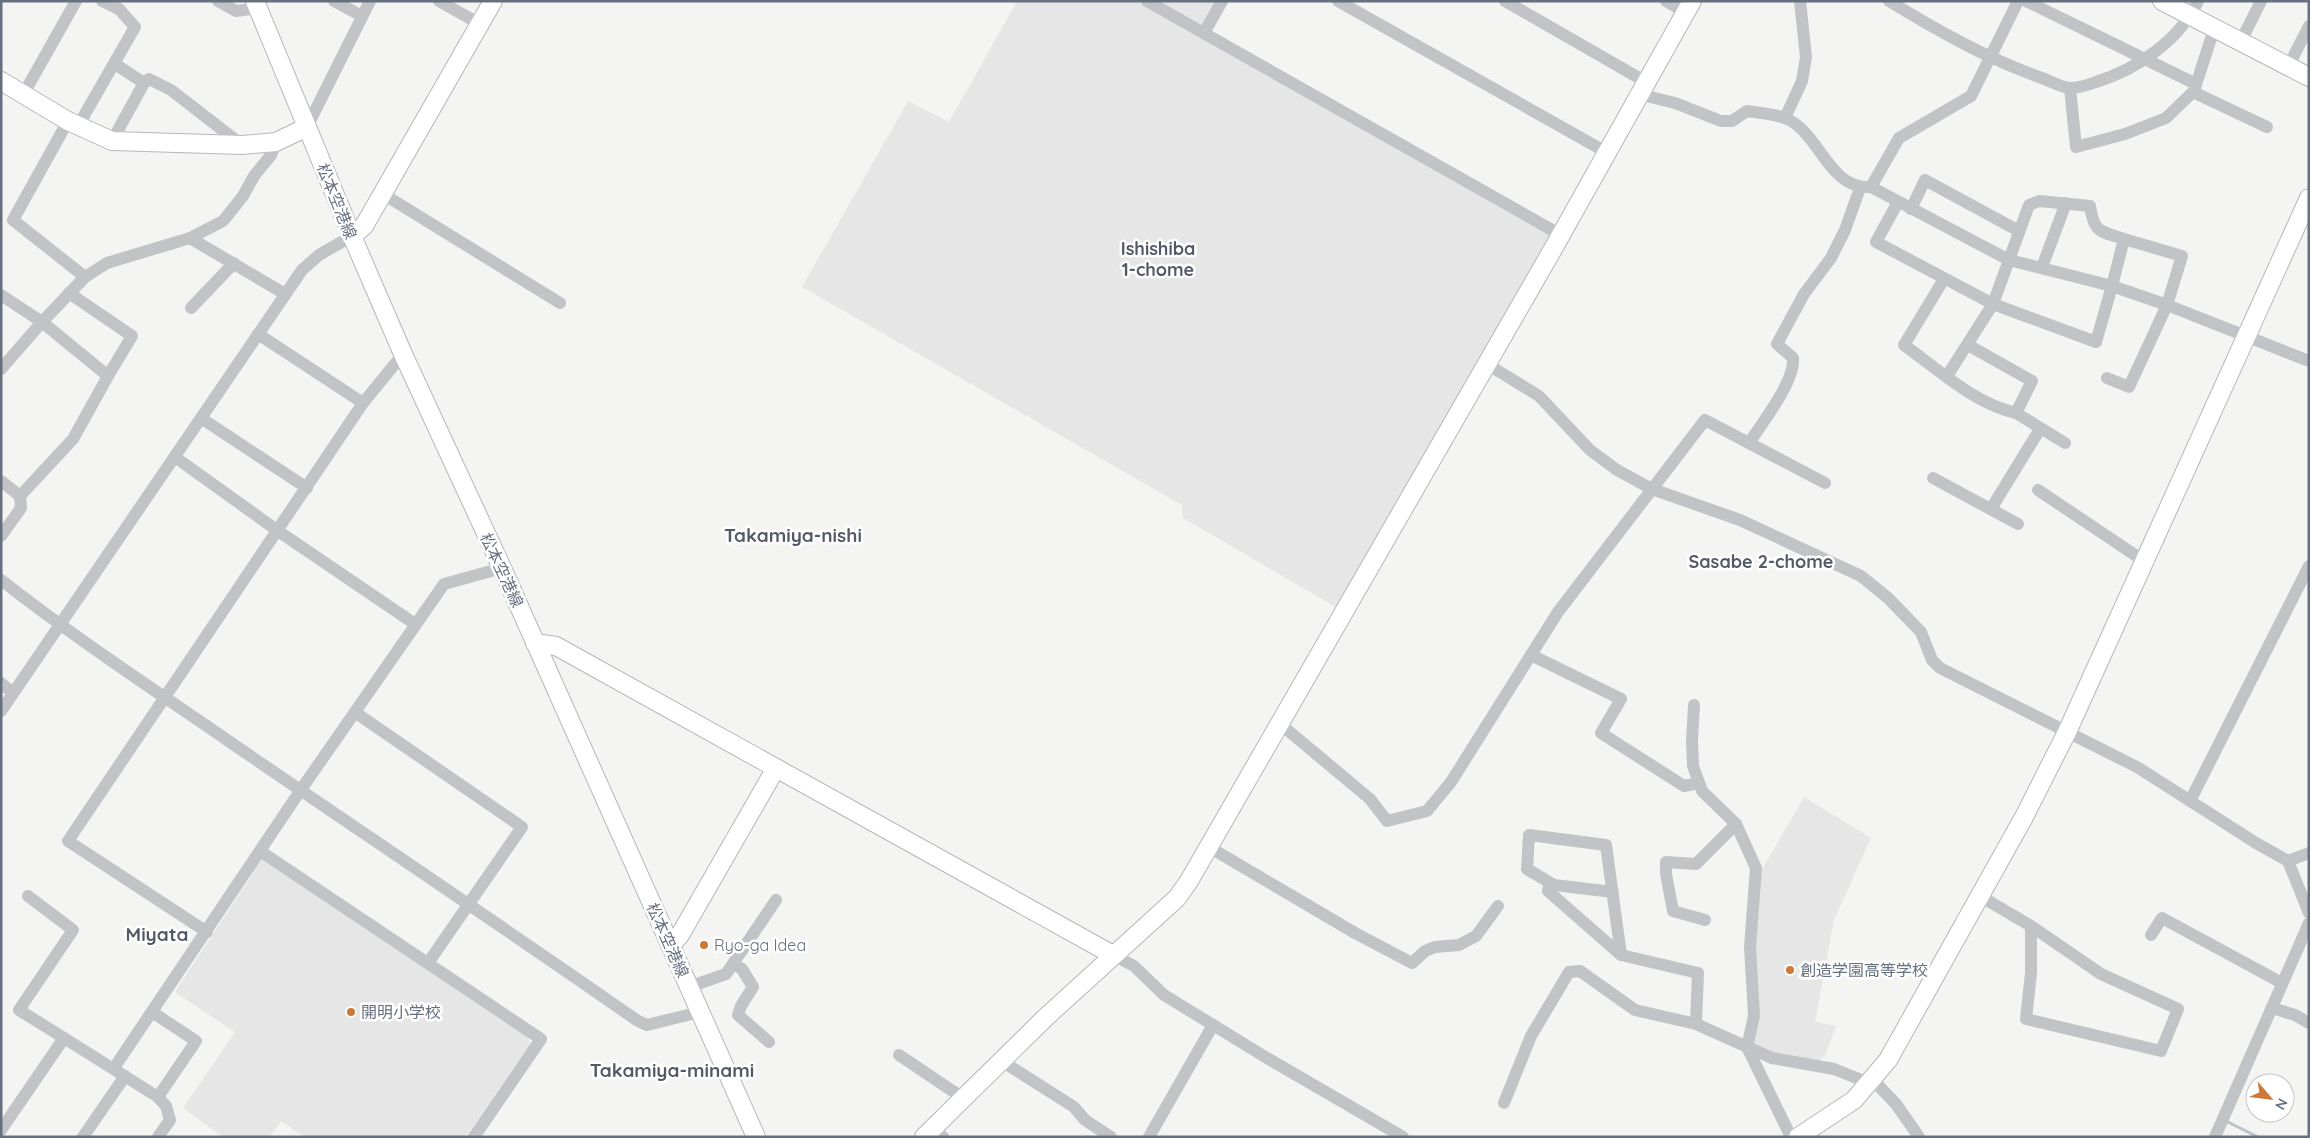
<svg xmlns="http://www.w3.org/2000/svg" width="2310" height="1138" viewBox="0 0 2310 1138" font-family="Quicksand,'Noto Sans JP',sans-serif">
<rect width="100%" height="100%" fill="#f4f5f2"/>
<g fill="#e5e6e5">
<path d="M 1017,1 L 1216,1 L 1198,33 L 1552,234 L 1337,608 L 1183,518 L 1182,505 L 802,287 L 908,101 L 949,122 Z"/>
<path d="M 1804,797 L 1871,838 L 1834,920 L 1815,1022 L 1836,1026 L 1826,1053 L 1820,1061 L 1769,1051 L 1752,1042 L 1754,924 L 1760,873 Z"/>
<path d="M 262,855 L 527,1033 L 530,1044 L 466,1137 L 304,1137 L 281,1121 L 270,1137 L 223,1137 L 183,1108 L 235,1032 L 175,992 L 253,873 L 252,871 Z"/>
</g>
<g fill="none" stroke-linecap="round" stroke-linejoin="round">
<path stroke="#bdc3c9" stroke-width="3" d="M 2228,1122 L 2258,1137"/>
<g stroke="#b3b6bb" stroke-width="20">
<g id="secondary">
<path d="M 255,1 L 352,236 L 403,354 L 502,568 L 756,1137"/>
<path d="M 2162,1 L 2309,77"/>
<path d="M 1,81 L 68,121 L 112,141 L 242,145 L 276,142 L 307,127"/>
<path d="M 352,236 L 364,226 L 493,1"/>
<path d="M 535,643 L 556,646 L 1113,955"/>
<path d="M 671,945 L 680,935 L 776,768"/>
<path d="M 924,1137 L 1045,1018 L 1177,898 L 1189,881 L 1553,249 L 1692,1"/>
<path d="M 1798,1137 L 1854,1100 L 1888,1060 L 2024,817 L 2067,732 L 2309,198"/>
</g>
</g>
<g stroke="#c1c3c6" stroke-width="12">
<path d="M 218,1 L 236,11 L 258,8"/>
<path d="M 334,1 L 362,16"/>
<path d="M 439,1 L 480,24"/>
<path d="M 1147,1 L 1561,235"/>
<path d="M 1338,1 L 1606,152"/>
<path d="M 1505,1 L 1646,82"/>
<path d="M 1666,1 L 1685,12"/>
<path d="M 1889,1 C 1938,31 1988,59 2042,78 C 2050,81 2061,87 2070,88 C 2079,88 2088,85 2096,82 C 2137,69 2179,41 2198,1"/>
<path d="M 2026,1 L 2196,84"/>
<path d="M 1204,33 L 1222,1"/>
<path d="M 2240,43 L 2261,1"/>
<path d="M 115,64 L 144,83"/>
<path d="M 2288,67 L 2309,26"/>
<path d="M 2070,88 L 2076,147 L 2125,134 L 2166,118 L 2193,92 L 2267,127"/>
<path d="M 2194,91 L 2214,29"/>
<path d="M 1638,94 L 1675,103 L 1721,121 L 1732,121 L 1747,111 C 1759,113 1774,114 1785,118 C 1820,132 1828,190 1871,187 L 1899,138 L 1971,96 L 2018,1"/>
<path d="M 23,95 L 76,1"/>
<path d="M 1785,118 L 1802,81 L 1806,57 L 1800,1"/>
<path d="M 68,121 L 13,220 L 85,277"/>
<path d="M 78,126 L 135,27 L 119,9 L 102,1"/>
<path d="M 307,127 L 370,1"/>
<path d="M 112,141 L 144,83 L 149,79 L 171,90 L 242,145"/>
<path d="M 1871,187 L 2009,260 L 2112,286 L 2096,342 L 1993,304 L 1876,242 L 1898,202"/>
<path d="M 383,194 L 560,303"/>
<path d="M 1911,209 L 1925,180 L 2019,231"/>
<path d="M 190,238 L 285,294"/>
<path d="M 2042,267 L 2066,203"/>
<path d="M 1944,279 L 1904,345 C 1939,370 1973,403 2016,413"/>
<path d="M 69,293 L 132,336 L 108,376"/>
<path d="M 1,295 L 42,322 L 108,376 L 73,439 L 20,496 L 21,508 L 1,536"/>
<path d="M 191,308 L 234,263"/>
<path d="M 258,334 L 363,403"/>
<path d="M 1968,345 L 2032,381 L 2016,413 L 2065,443"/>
<path d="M 1487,364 L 1539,396 L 1590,450 L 1617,470 L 1652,489 L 1740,520 L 1861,576 L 1888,598 L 1921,632 L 1932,660 L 1940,668 L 2137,767 L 2256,843 L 2288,861 L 2309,913"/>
<path d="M 1,369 L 42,322 L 85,277 L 107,263 L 190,238 L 223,221 L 243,196 L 254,176 L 271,155 L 276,142"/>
<path d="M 1947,376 L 1993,304 L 2029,205 L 2039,201 L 2090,206 C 2094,233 2100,231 2124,239"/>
<path d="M 2107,378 L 2129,387 L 2167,305 L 2182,256 L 2124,239 L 2112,286 L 2167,305 L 2309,361"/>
<path d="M 201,418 L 307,488"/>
<path d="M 1749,443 C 1762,423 1795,382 1793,358 L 1777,344 L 1804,294 L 1831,258 L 1845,230 L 1860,188"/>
<path d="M 175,457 L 278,531 L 415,624"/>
<path d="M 1933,478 L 2018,524"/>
<path d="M 1,481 L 20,496"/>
<path d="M 2038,490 L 2144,561"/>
<path d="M 1991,509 L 2040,429"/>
<path d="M 1,580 C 75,638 153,689 230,742 C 366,835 503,927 638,1021 L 647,1025 L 700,1012"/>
<path d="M 1531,655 L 1621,699 L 1601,733 L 1684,786 L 1699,783"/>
<path d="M 1,683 L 13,693"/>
<path d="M 1694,705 L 1692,741 L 1693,766 L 1702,791 L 1736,824 L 1756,868 L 1750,947 L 1754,1016 L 1747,1047 L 1791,1137"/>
<path d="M 1,711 L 302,270 L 319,255 L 352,236"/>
<path d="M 356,713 L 522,827 L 428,963"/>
<path d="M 1279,723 L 1370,799 L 1387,821 L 1427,811 L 1451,782 L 1558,612 L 1705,420 L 1825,483"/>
<path d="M 2190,801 L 2309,566"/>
<path d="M 1209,847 L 1355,933 L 1412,963 L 1425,951 L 1435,947 L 1459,945 L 1476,936 L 1498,906"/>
<path d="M 260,851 L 541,1039 L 474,1137"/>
<path d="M 2288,861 L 2309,853"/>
<path d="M 1550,883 L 1548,891 L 1621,955"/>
<path d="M 1613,892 L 1554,885 L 1527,869 L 1529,835 L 1606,845 L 1621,955 L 1698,973 L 1696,1024"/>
<path d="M 28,896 L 73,930 L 19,1010 L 64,1038"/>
<path d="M 1980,896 L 2031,926 L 2101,974 L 2178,1009 L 2161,1051 L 2026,1019 L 2031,973 L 2031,926"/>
<path d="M 1705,920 L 1673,911 L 1666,874 L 1666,862 L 1696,864 L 1736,824"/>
<path d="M 207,932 L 68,841 L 363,403 L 403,354"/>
<path d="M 2151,935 L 2162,918 L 2282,983"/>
<path d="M 1113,955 L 1134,966 L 1164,995 L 1267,1058 L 1403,1137"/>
<path d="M 733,964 L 742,969 L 753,987 L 741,1006 L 738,1015 L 769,1042"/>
<path d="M 689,987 L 726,974 L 776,900"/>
<path d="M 2272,1008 L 2295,1015 L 2309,1023"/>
<path d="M 152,1012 L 196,1041 L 158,1097"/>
<path d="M 899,1055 L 963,1098"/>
<path d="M 1000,1060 L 1074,1107 L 1085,1120 L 1111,1137"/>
<path d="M 114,1068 L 300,791 L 444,584 L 502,568"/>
<path d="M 1873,1080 L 1896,1104 L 1919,1137"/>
<path d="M 1504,1103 L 1531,1036 L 1569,972 L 1580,971 L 1635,1010 L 1696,1024 L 1772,1058 L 1834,1069 L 1859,1079 L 1867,1086"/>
<path d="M 1,1130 L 64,1038 L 158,1097 L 166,1106 L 170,1120 L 158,1137"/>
<path d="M 939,1134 L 943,1137"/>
<path d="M 83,1137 L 125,1076"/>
<path d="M 1149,1137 L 1213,1025"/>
<path d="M 2215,1137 L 2309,923"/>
</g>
<use href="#secondary" stroke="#fff" stroke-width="18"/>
</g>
<g fill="#ce7938" stroke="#fff" stroke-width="2">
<circle cx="704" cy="945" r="5"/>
<circle cx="1790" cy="970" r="5"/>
<circle cx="351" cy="1012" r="5"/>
</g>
<g text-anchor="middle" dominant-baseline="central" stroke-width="5" stroke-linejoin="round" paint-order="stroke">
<g font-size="16" fill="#67707f" stroke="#fff">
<text transform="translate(337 201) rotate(68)">松本空港線</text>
<text transform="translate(502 570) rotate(65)">松本空港線</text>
<text transform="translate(668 940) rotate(66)">松本空港線</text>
</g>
<g font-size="16" fill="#67707f" stroke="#fff" text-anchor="start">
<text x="714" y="945">Ryo-ga Idea</text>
<text x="1800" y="970">創造学園高等学校</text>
<text x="361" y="1012">開明小学校</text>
</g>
<g font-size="18" font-weight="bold" fill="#545a65" stroke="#fff">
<text x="1158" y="248">Ishishiba<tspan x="1158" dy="21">1-chome</tspan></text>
<text x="1761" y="561">Sasabe 2-chome</text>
</g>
<g font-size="19" font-weight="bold" fill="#545a65" stroke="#fff">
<text x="793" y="535">Takamiya-nishi</text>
<text x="157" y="934">Miyata</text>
<text x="672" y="1070">Takamiya-minami</text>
</g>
</g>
<rect width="2310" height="1138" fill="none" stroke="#67707f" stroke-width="5"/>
<g transform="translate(2270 1098) rotate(118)"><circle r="24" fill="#ffffff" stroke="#c2c6cc"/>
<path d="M0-4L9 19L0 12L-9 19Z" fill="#ce7938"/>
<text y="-8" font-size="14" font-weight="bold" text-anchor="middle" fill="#67707f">N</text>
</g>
</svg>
